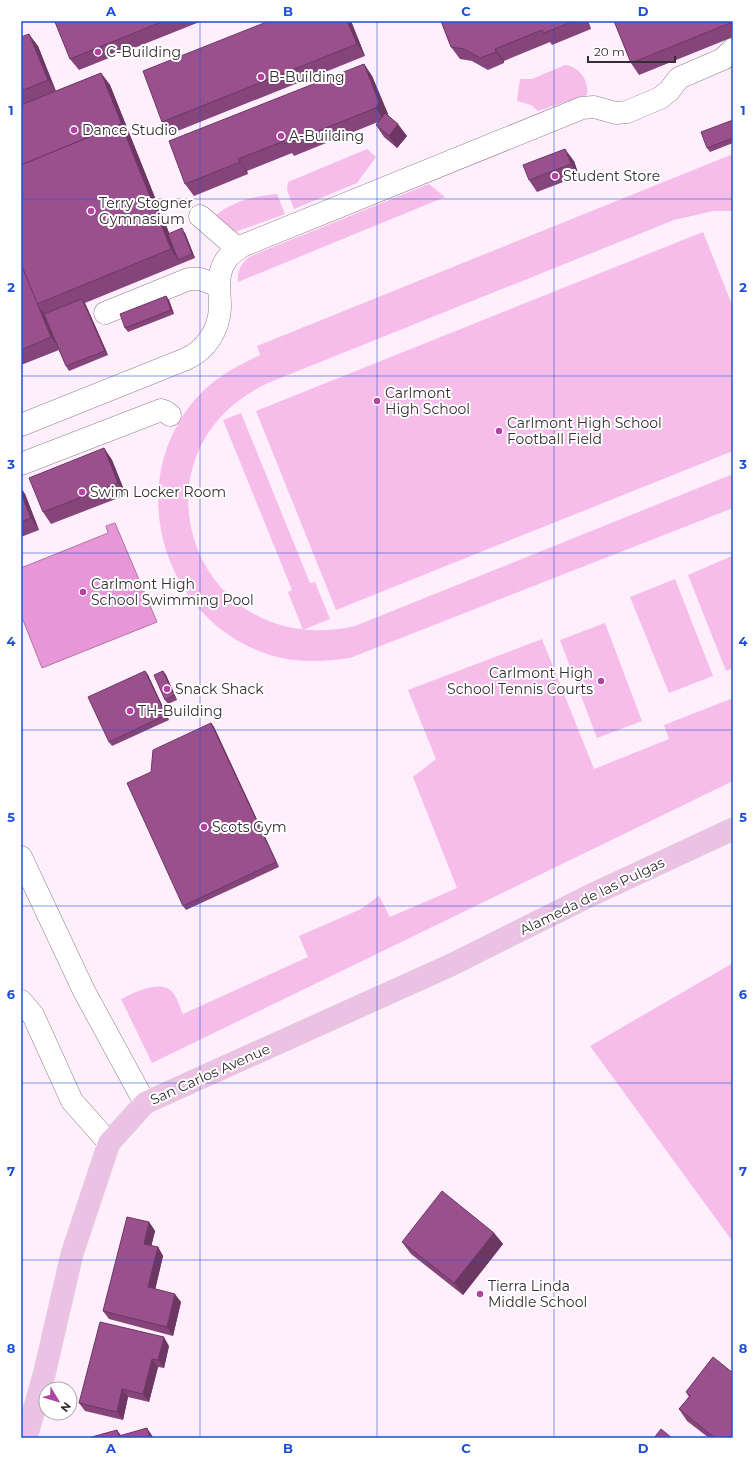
<svg xmlns="http://www.w3.org/2000/svg" width="754" height="1459" viewBox="0 0 754 1459" font-family="Montserrat,sans-serif">
<rect width="100%" height="100%" fill="#ffeefb"/>
<g fill="#f6bdea">
<path d="M 565,65 C 579,66 590,82 587,95 L 538,111 L 531,105 L 517,101 L 520,79 L 532,79 Z"/>
<path d="M 367,149 L 376,157 L 357,183 L 294,209 L 287,190 L 288,182 Z"/>
<path d="M 733,154 L 733,211 L 713,211 L 674,220 L 268,383 C 121,451 193,663 355,626 L 733,474 L 733,508 L 350,658 C 323,662 296,663 270,655 C 159,620 120,476 202,392 C 219,375 239,365 260,355 L 257,346 Z"/>
<path d="M 429,184 L 445,197 L 238,282 C 237,270 241,263 251,256 Z"/>
<path d="M 277,194 L 285,214 L 235,232 L 216,215 C 234,201 255,196 277,194 Z"/>
<path d="M 703,232 L 733,307 L 733,451 L 336,610 L 256,411 Z"/>
<path d="M 241,413 L 310,583 L 315,582 L 330,619 L 303,630 L 288,592 L 292,590 L 223,420 Z"/>
<path d="M 732,556 L 733,668 L 726,671 L 688,575 Z"/>
<path d="M 675,579 L 713,676 L 669,693 L 630,597 Z"/>
<path d="M 605,623 L 642,721 L 597,738 L 560,640 Z"/>
<path d="M 542,639 L 594,769 L 669,739 L 664,725 L 733,698 L 733,781 L 152,1063 L 121,999 C 133,993 163,977 174,994 C 178,1000 180,1008 183,1014 L 308,957 L 299,936 L 361,909 L 379,896 L 390,917 L 457,888 L 413,777 L 436,759 L 408,690 Z"/>
<path d="M 733,963 L 733,1242 L 590,1046 Z"/>
</g>
<path fill="#e796d7" stroke="#b276a6" d="M 115,523 L 157,622 L 42,668 L 21,615 L 21,568 L 108,533 L 106,526 Z"/>
<g fill="none" stroke-linecap="round" stroke-linejoin="round">
<g stroke="#8f7d8b" stroke-width="23">
<g id="minor">
<path d="M 200,216 L 238,249"/>
<path d="M 105,313 L 189,279 L 200,279 L 219,286"/>
<path d="M 21,425 L 186,359 C 206,350 219,330 220,308 C 220,291 216,274 226,260 C 230,254 236,250 242,246 L 582,108 L 594,107 L 616,113 L 627,112 L 660,98 L 669,91 L 679,78 L 723,59 L 733,49"/>
<path d="M 21,464 L 161,410 L 166,412 L 170,415"/>
<path d="M 21,857 L 84,991 L 145,1103"/>
<path d="M 21,1001 L 33,1015 L 72,1101 L 109,1143"/>
</g>
</g>
<g stroke="#dbd9da" stroke-width="23">
<path id="major" d="M 26,1438 L 44,1375 L 72,1254 L 109,1143 L 145,1103 L 451,965 L 589,896 L 733,829"/>
</g>
<use href="#minor" stroke="#fff" stroke-width="22"/>
<use href="#major" stroke="#ebc2e3" stroke-width="22"/>
</g>
<g fill="#85457a">
<path d="M 56,21 L 202,21 L 79,70 L 70,59 Z"/>
<path d="M 269,21 L 351,21 L 365,56 L 170,134 L 162,122 Z"/>
<path d="M 441,21 L 588,21 L 591,29 L 552,45 L 550,42 L 504,61 L 504,63 L 488,70 L 472,61 L 460,59 L 451,47 Z"/>
<path d="M 614,21 L 732,21 L 733,23 L 733,37 L 639,75 L 631,63 Z"/>
<path d="M 21,37 L 38,46 L 56,91 L 101,73 L 110,85 L 169,233 L 185,233 L 195,258 L 85,303 L 108,355 L 69,371 L 66,366 L 59,350 L 21,365 Z"/>
<path d="M 364,64 L 372,76 L 388,114 L 387,115 L 407,136 L 397,148 L 384,137 L 376,125 L 378,122 L 294,156 L 292,153 L 247,171 L 248,174 L 194,196 L 185,184 Z"/>
<path d="M 733,120 L 733,143 L 710,152 L 707,148 Z"/>
<path d="M 574,161 L 579,176 L 537,192 L 529,180 Z"/>
<path d="M 166,296 L 169,300 L 174,314 L 128,332 L 125,328 Z"/>
<path d="M 104,448 L 112,460 L 126,495 L 51,524 L 43,512 Z"/>
<path d="M 21,488 L 25,494 L 39,530 L 21,537 Z"/>
<path d="M 145,671 L 148,675 L 169,720 L 112,746 L 109,742 Z"/>
<path d="M 163,671 L 166,675 L 177,700 L 168,704 L 165,700 Z"/>
<path d="M 211,723 L 214,727 L 279,867 L 186,910 L 183,906 L 151,772 Z"/>
<path d="M 149,1222 L 155,1231 L 151,1246 L 158,1247 L 163,1256 L 155,1289 L 181,1302 L 173,1336 L 109,1319 L 103,1311 Z"/>
<path d="M 494,1233 L 503,1244 L 463,1295 L 411,1254 L 402,1242 Z"/>
<path d="M 169,1346 L 164,1368 L 158,1367 L 149,1402 L 128,1397 L 123,1420 L 85,1411 L 79,1403 Z"/>
<path d="M 713,1357 L 733,1438 L 709,1438 L 687,1421 L 679,1409 L 689,1397 L 686,1392 Z"/>
</g>
<g fill="#6c3863">
<path d="M 347,21 L 351,21 L 365,56 L 357,44 Z"/>
<path d="M 586,21 L 588,21 L 591,29 Z"/>
<path d="M 729,21 L 732,21 L 733,23 L 733,28 Z"/>
<path d="M 29,34 L 38,46 L 56,92 L 48,80 Z"/>
<path d="M 495,49 L 504,61 L 504,63 L 496,52 Z"/>
<path d="M 364,64 L 372,76 L 388,114 L 384,120 L 376,108 Z"/>
<path d="M 101,73 L 110,85 L 180,260 L 178,260 L 171,249 Z"/>
<path d="M 398,124 L 407,136 L 397,148 L 389,136 Z"/>
<path d="M 565,149 L 574,161 L 579,176 L 571,164 Z"/>
<path d="M 238,159 L 247,171 L 248,174 Z"/>
<path d="M 182,228 L 185,233 L 195,258 L 192,254 Z"/>
<path d="M 166,296 L 169,300 L 174,314 L 171,310 Z"/>
<path d="M 82,299 L 85,303 L 108,355 L 105,351 Z"/>
<path d="M 39,307 L 47,318 L 60,349 L 51,337 Z"/>
<path d="M 104,448 L 112,460 L 126,495 L 118,483 Z"/>
<path d="M 21,488 L 25,494 L 39,530 L 31,518 L 21,493 Z"/>
<path d="M 145,671 L 148,675 L 169,720 L 166,715 Z"/>
<path d="M 163,671 L 166,675 L 177,700 L 174,695 Z"/>
<path d="M 211,723 L 214,727 L 279,867 L 276,862 Z"/>
<path d="M 149,1222 L 155,1231 L 150,1252 L 144,1244 Z"/>
<path d="M 494,1233 L 503,1244 L 463,1295 L 454,1283 Z"/>
<path d="M 158,1247 L 163,1256 L 154,1295 L 148,1287 Z"/>
<path d="M 175,1294 L 181,1302 L 173,1336 L 167,1327 Z"/>
<path d="M 164,1337 L 169,1346 L 164,1368 L 158,1360 Z"/>
<path d="M 152,1359 L 158,1367 L 149,1402 L 143,1394 Z"/>
<path d="M 122,1389 L 128,1397 L 123,1420 L 117,1412 Z"/>
<path d="M 147,1428 L 153,1437 L 154,1438 L 150,1438 Z"/>
<path d="M 117,1430 L 123,1438 L 119,1436 Z"/>
</g>
<g fill="#9b508e" stroke="#6c3863">
<path d="M 56,21 L 164,21 L 70,59 L 55,22 Z"/>
<path d="M 269,21 L 347,21 L 357,44 L 162,122 L 143,71 Z"/>
<path d="M 441,21 L 574,21 L 544,33 L 542,30 L 495,49 L 496,52 L 480,58 L 464,49 L 451,47 Z"/>
<path d="M 614,21 L 729,21 L 730,23 L 631,63 Z"/>
<path d="M 29,34 L 48,80 L 21,91 L 21,37 Z"/>
<path d="M 364,64 L 379,102 L 376,108 L 285,144 L 284,141 L 238,159 L 240,162 L 185,184 L 169,141 Z"/>
<path d="M 101,73 L 123,127 L 121,124 L 21,165 L 21,105 Z"/>
<path d="M 385,113 L 398,124 L 389,136 L 376,125 Z"/>
<path d="M 733,120 L 733,138 L 707,148 L 701,132 Z"/>
<path d="M 121,124 L 171,249 L 37,304 L 21,264 L 21,165 Z"/>
<path d="M 565,149 L 571,164 L 529,180 L 523,165 Z"/>
<path d="M 182,228 L 192,254 L 178,260 L 168,234 Z"/>
<path d="M 21,264 L 51,337 L 21,350 Z"/>
<path d="M 166,296 L 171,310 L 125,328 L 120,314 Z"/>
<path d="M 82,299 L 105,351 L 66,366 L 44,314 Z"/>
<path d="M 104,448 L 118,483 L 43,512 L 29,478 Z"/>
<path d="M 21,493 L 31,518 L 21,522 Z"/>
<path d="M 145,671 L 166,715 L 109,742 L 88,697 Z"/>
<path d="M 163,671 L 174,695 L 165,700 L 154,675 Z"/>
<path d="M 211,723 L 276,862 L 183,906 L 127,783 L 151,772 L 153,750 Z"/>
<path d="M 442,1191 L 494,1233 L 454,1283 L 402,1242 Z"/>
<path d="M 127,1217 L 149,1222 L 144,1244 L 158,1247 L 148,1287 L 175,1294 L 167,1327 L 103,1311 Z"/>
<path d="M 100,1322 L 164,1337 L 158,1360 L 152,1359 L 143,1394 L 122,1389 L 117,1412 L 79,1403 Z"/>
<path d="M 713,1357 L 733,1373 L 733,1438 L 715,1438 L 679,1409 L 690,1396 L 686,1392 Z"/>
<path d="M 147,1428 L 150,1438 L 88,1438 L 117,1430 L 119,1436 Z"/>
<path d="M 661,1429 L 672,1438 L 654,1438 Z"/>
</g>
<path fill="none" stroke="#1d4ed8" stroke-width="1" stroke-opacity="0.55" d="M 200,21 L 200,1438M 377,21 L 377,1438M 554,21 L 554,1438M 21,199 L 733,199M 21,376 L 733,376M 21,553 L 733,553M 21,730 L 733,730M 21,906 L 733,906M 21,1083 L 733,1083M 21,1260 L 733,1260"/>
<g fill="#b243a1" stroke="#fff" stroke-width="1.5">
<circle cx="98" cy="52" r="4"/>
<circle cx="261" cy="77" r="4"/>
<circle cx="74" cy="130" r="4"/>
<circle cx="281" cy="136" r="4"/>
<circle cx="555" cy="176" r="4"/>
<circle cx="91" cy="211" r="4"/>
<circle cx="377" cy="401" r="4"/>
<circle cx="499" cy="431" r="4"/>
<circle cx="82" cy="492" r="4"/>
<circle cx="83" cy="592" r="4"/>
<circle cx="601" cy="681" r="4"/>
<circle cx="167" cy="689" r="4"/>
<circle cx="130" cy="711" r="4"/>
<circle cx="204" cy="827" r="4"/>
<circle cx="480" cy="1294" r="4"/>
</g>
<g text-anchor="middle" dominant-baseline="central" stroke-width="4" stroke-linejoin="round" paint-order="stroke">
<g font-size="14" fill="#352d33" stroke="#fff" text-anchor="start">
<text x="106" y="52">C-Building</text>
<text x="269" y="77">B-Building</text>
<text x="82" y="130">Dance Studio</text>
<text x="289" y="136">A-Building</text>
<text x="563" y="176">Student Store</text>
<text x="99" y="203">Terry Stogner<tspan x="99" dy="16">Gymnasium</tspan></text>
<text x="385" y="393">Carlmont<tspan x="385" dy="16">High School</tspan></text>
<text x="507" y="423">Carlmont High School<tspan x="507" dy="16">Football Field</tspan></text>
<text x="90" y="492">Swim Locker Room</text>
<text x="91" y="584">Carlmont High<tspan x="91" dy="16">School Swimming Pool</tspan></text>
<text x="593" y="673" text-anchor="end">Carlmont High<tspan x="593" dy="16">School Tennis Courts</tspan></text>
<text x="175" y="689">Snack Shack</text>
<text x="138" y="711">TH-Building</text>
<text x="212" y="827">Scots Gym</text>
<text x="488" y="1286">Tierra Linda<tspan x="488" dy="16">Middle School</tspan></text>
</g>
<g font-size="14" fill="#352d33" stroke="#fff">
<text transform="translate(592 896) rotate(-26)">Alameda de las Pulgas</text>
<text transform="translate(210 1074) rotate(-24)">San Carlos Avenue</text>
</g>
</g>
<rect width="754" height="1459" fill="none" stroke="#ffffff" stroke-width="44"/>
<g transform="translate(58 1401) rotate(128)"><circle r="19" fill="#ffffff" stroke="#aeabad"/>
<path d="M0-3L7 15L0 10L-7 15Z" fill="#b243a1"/>
<text y="-6" font-size="11" font-weight="bold" text-anchor="middle" fill="#352d33">N</text>
</g>
<path d="M588 56v6h87v-6" fill="none" stroke="#352d33" stroke-width="2"/>
<text x="594" y="56" font-size="12" fill="#352d33" stroke="#ffffff" stroke-width="3" paint-order="stroke">20 m</text>
<rect x="22" y="22" width="710" height="1415" fill="none" stroke="#1d4ed8" stroke-width="1.5"/>
<g font-size="13" text-anchor="middle" font-weight="bold" fill="#1d4ed8">
<text x="111" y="16">A</text>
<text x="288" y="16">B</text>
<text x="466" y="16">C</text>
<text x="643" y="16">D</text>
<text x="11" y="115">1</text>
<text x="743" y="115">1</text>
<text x="11" y="292">2</text>
<text x="743" y="292">2</text>
<text x="11" y="469">3</text>
<text x="743" y="469">3</text>
<text x="11" y="646">4</text>
<text x="743" y="646">4</text>
<text x="11" y="822">5</text>
<text x="743" y="822">5</text>
<text x="11" y="999">6</text>
<text x="743" y="999">6</text>
<text x="11" y="1176">7</text>
<text x="743" y="1176">7</text>
<text x="11" y="1353">8</text>
<text x="743" y="1353">8</text>
<text x="111" y="1453">A</text>
<text x="288" y="1453">B</text>
<text x="466" y="1453">C</text>
<text x="643" y="1453">D</text>
</g>
</svg>
